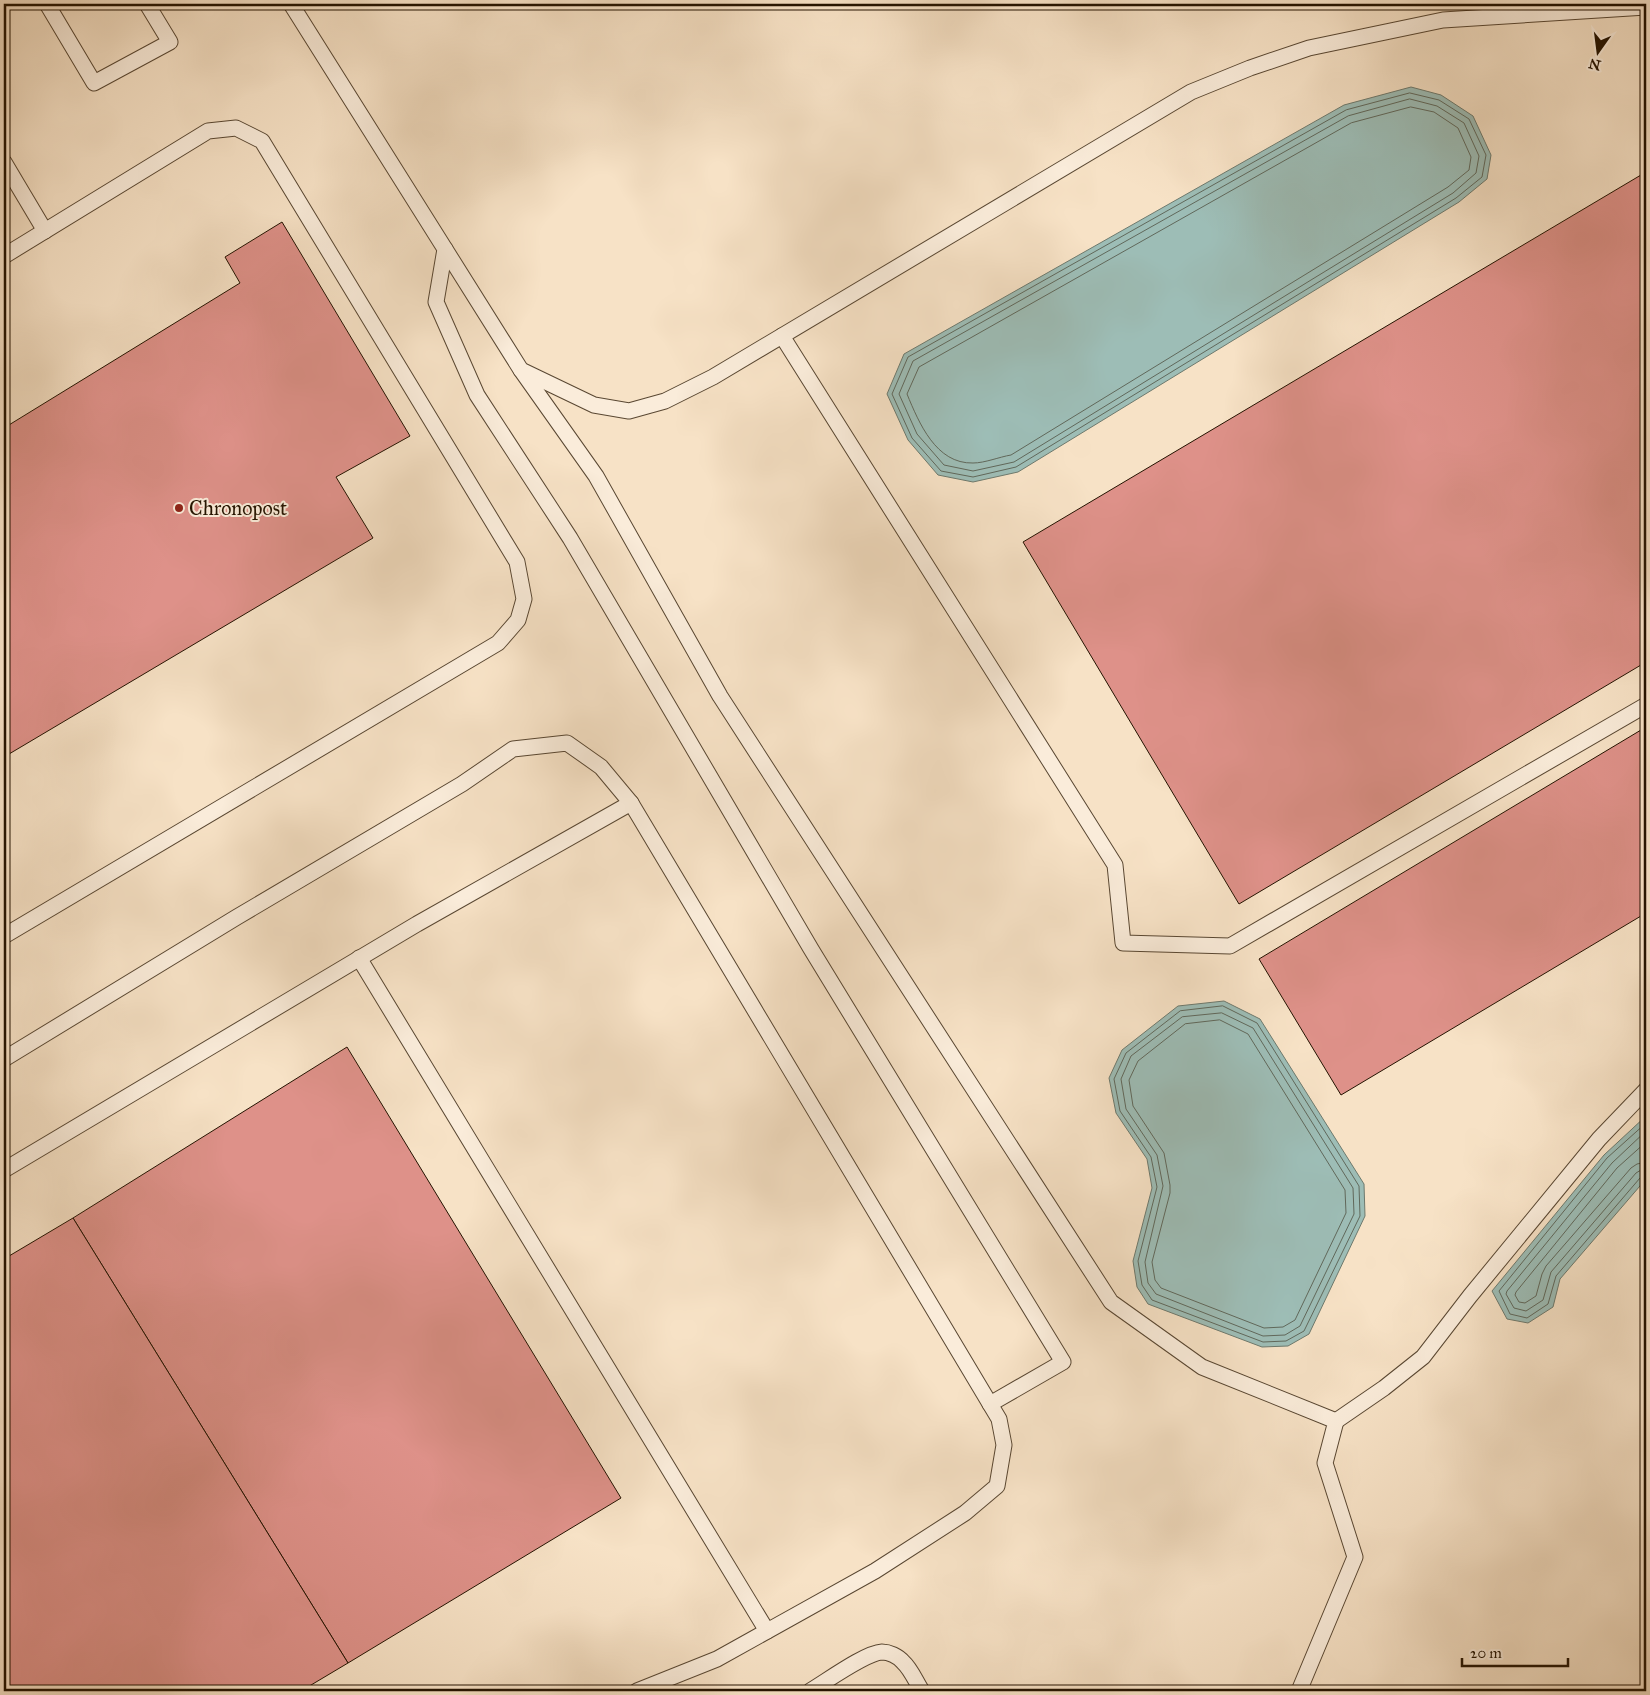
<svg xmlns="http://www.w3.org/2000/svg" width="1650" height="1695" viewBox="0 0 1650 1695" font-family="'IM FELL Great Primer',serif">
<rect width="100%" height="100%" fill="#f7e2c6"/>
<filter id="stains"><feTurbulence type="fractalNoise" baseFrequency=".004" numOctaves="4"/><feColorMatrix values="0 0 0 0 .2 0 0 0 0 .09 0 0 0 0 .02 0 0 0 .5 -.17"/></filter>
<radialGradient id="worn" r=".72"><stop offset=".6" stop-color="#630" stop-opacity="0"/><stop offset="1" stop-color="#630" stop-opacity=".3"/></radialGradient>
<g fill="#9dbdb6" stroke="#6d796d">
<path d="M 1411,87 L 1441,95 L 1473,116 L 1491,155 L 1487,179 L 1459,202 L 1018,472 L 973,482 L 938,475 L 908,440 L 887,394 L 904,354 L 1344,105 Z"/>
<path d="M 1224,1001 L 1260,1019 L 1364,1184 L 1365,1216 L 1309,1334 L 1288,1346 L 1262,1347 L 1148,1304 L 1137,1287 L 1133,1261 L 1152,1188 L 1147,1159 L 1116,1113 L 1109,1078 L 1122,1050 L 1178,1006 Z"/>
<path d="M 1646,1116 L 1646,1179 L 1560,1279 L 1553,1307 L 1528,1323 L 1507,1319 L 1492,1291 L 1604,1155 Z"/>
</g>
<g fill="none" stroke-linecap="round" stroke-linejoin="round">
<g stroke="#60685b" stroke-width="1">
<path d="M 1410,93 L 1439,100 L 1469,119 L 1486,155 L 1482,177 L 1456,198 L 1016,467 L 973,477 L 941,471 L 912,438 L 892,394 L 908,357 L 1346,110 Z"/>
<path d="M 1410,99 L 1437,106 L 1464,123 L 1479,156 L 1476,173 L 1453,193 L 1014,462 L 973,471 L 944,465 L 917,434 L 899,394 L 913,361 L 1348,116 Z"/>
<path d="M 1411,107 L 1434,112 L 1458,128 L 1471,157 L 1469,170 L 1448,187 L 1011,455 C 999,457 985,463 973,463 C 936,464 919,423 907,394 L 919,367 L 1351,123 Z"/>
<path d="M 1223,1006 L 1257,1023 L 1359,1186 L 1360,1216 L 1304,1331 L 1286,1341 L 1263,1342 L 1152,1300 L 1142,1285 L 1138,1261 L 1157,1187 L 1151,1157 L 1120,1111 L 1114,1079 L 1126,1053 L 1180,1011 Z"/>
<path d="M 1222,1013 L 1253,1028 L 1353,1188 L 1354,1214 L 1300,1326 L 1285,1335 L 1263,1336 L 1156,1294 L 1148,1283 L 1145,1262 L 1163,1186 L 1157,1155 L 1126,1109 L 1121,1079 L 1131,1056 L 1182,1017 Z"/>
<path d="M 1220,1020 L 1248,1034 L 1345,1190 L 1346,1213 L 1295,1320 L 1283,1327 L 1264,1328 L 1161,1288 L 1155,1280 L 1152,1262 L 1170,1193 L 1170,1185 L 1164,1153 L 1133,1106 L 1129,1080 L 1138,1061 L 1185,1024 Z"/>
<path d="M 1646,1123 L 1607,1158 L 1499,1291 L 1510,1314 L 1527,1318 L 1548,1304 L 1556,1276 L 1640,1178 L 1646,1176"/>
<path d="M 1646,1131 L 1612,1163 L 1507,1291 L 1506,1294 L 1514,1308 L 1526,1311 L 1543,1300 L 1551,1272 L 1636,1173 L 1641,1170 L 1646,1170"/>
<path d="M 1646,1142 L 1617,1168 L 1516,1292 L 1515,1295 L 1519,1302 L 1525,1303 L 1536,1296 L 1542,1274 L 1546,1266 L 1631,1168 L 1637,1164 L 1646,1162"/>
</g>
</g>
<g fill="#de9189" stroke="#241300">
<path d="M 1646,172 L 1646,662 L 1239,904 L 1023,542 Z"/>
<path d="M 282,222 L 410,436 L 336,477 L 373,538 L 4,757 L 4,428 L 240,283 L 225,257 Z"/>
<path d="M 1646,727 L 1646,913 L 1341,1095 L 1259,959 Z"/>
<path d="M 347,1047 L 621,1498 L 348,1663 L 73,1218 Z"/>
<path d="M 73,1218 L 348,1663 L 301,1691 L 4,1691 L 4,1259 Z"/>
</g>
<g fill="none" stroke-linecap="round" stroke-linejoin="round">
<g stroke="#594732" stroke-width="17">
<g id="service">
<path d="M 47,4 L 94,83 L 170,42 L 147,4"/>
<path d="M 291,4 L 445,249 L 436,302 L 477,395 L 570,538 L 811,949 L 1063,1362 L 990,1404"/>
<path d="M 4,162 L 45,231"/>
<path d="M 445,249 L 521,370 L 594,405 L 629,411 L 665,401 L 713,377 L 1191,92 L 1250,68 L 1309,48 L 1443,20 L 1646,7"/>
<path d="M 4,256 L 208,131 L 236,128 L 262,141 L 517,562 L 524,599 L 518,620 L 498,643 L 4,936"/>
<path d="M 782,336 L 1115,865 L 1123,943 L 1230,946 L 1646,705"/>
<path d="M 521,370 L 596,476 L 720,696 L 1111,1302 L 1202,1367 L 1336,1421 L 1325,1463 L 1355,1557 L 1299,1691"/>
<path d="M 359,958 L 767,1631"/>
<path d="M 4,1059 L 237,917 L 462,784 L 513,749 L 567,743 L 601,767 L 631,803 L 999,1419 L 1004,1445 L 997,1486 L 965,1513 L 875,1571 L 717,1659 L 637,1691"/>
<path d="M 4,1170 L 417,924 L 631,803"/>
<path d="M 1336,1421 L 1384,1388 L 1423,1357 L 1470,1296 L 1599,1139 L 1646,1090"/>
<path d="M 810,1691 C 827,1681 865,1653 882,1652 C 889,1652 898,1656 903,1662 C 911,1669 916,1682 922,1691"/>
</g>
</g>
<use href="#service" stroke="#faecda" stroke-width="15"/>
</g>
<circle fill="#8f2418" stroke="#faecda" stroke-width="2" cx="179" cy="508" r="5"/>
<g text-anchor="middle" dominant-baseline="central" stroke-width="4" stroke-linejoin="round" paint-order="stroke">
<g font-size="20" fill="#241300" stroke="#faecda" text-anchor="start">
<text x="189" y="508">Chronopost</text>
</g>
</g>
<rect width="1650" height="1695" fill="none" stroke="#f7e2c6" stroke-width="20"/>
<rect x="5" y="5" width="1640" height="1685" fill="none" stroke="#241300" stroke-width="2.5"/>
<rect x="10" y="10" width="1630" height="1675" fill="none" stroke="#241300"/>
<g transform="translate(1598 52) rotate(194)" stroke="#faecda" stroke-width="4" paint-order="stroke">
<path d="M0-4L9 19L0 12L-9 19Z" fill="#241300"/>
<text y="-8" font-size="14" font-weight="bold" text-anchor="middle" fill="#241300">N</text>
</g>
<path d="M1462 1658v8h106v-8" fill="none" stroke="#241300" stroke-width="2.5"/>
<text x="1470" y="1658" font-size="15" fill="#241300" stroke="#faecda" stroke-width="4" paint-order="stroke">20 m</text>
<rect width="100%" height="100%" filter="url(#stains)"/>
<rect width="100%" height="100%" fill="url(#worn)"/>
</svg>
